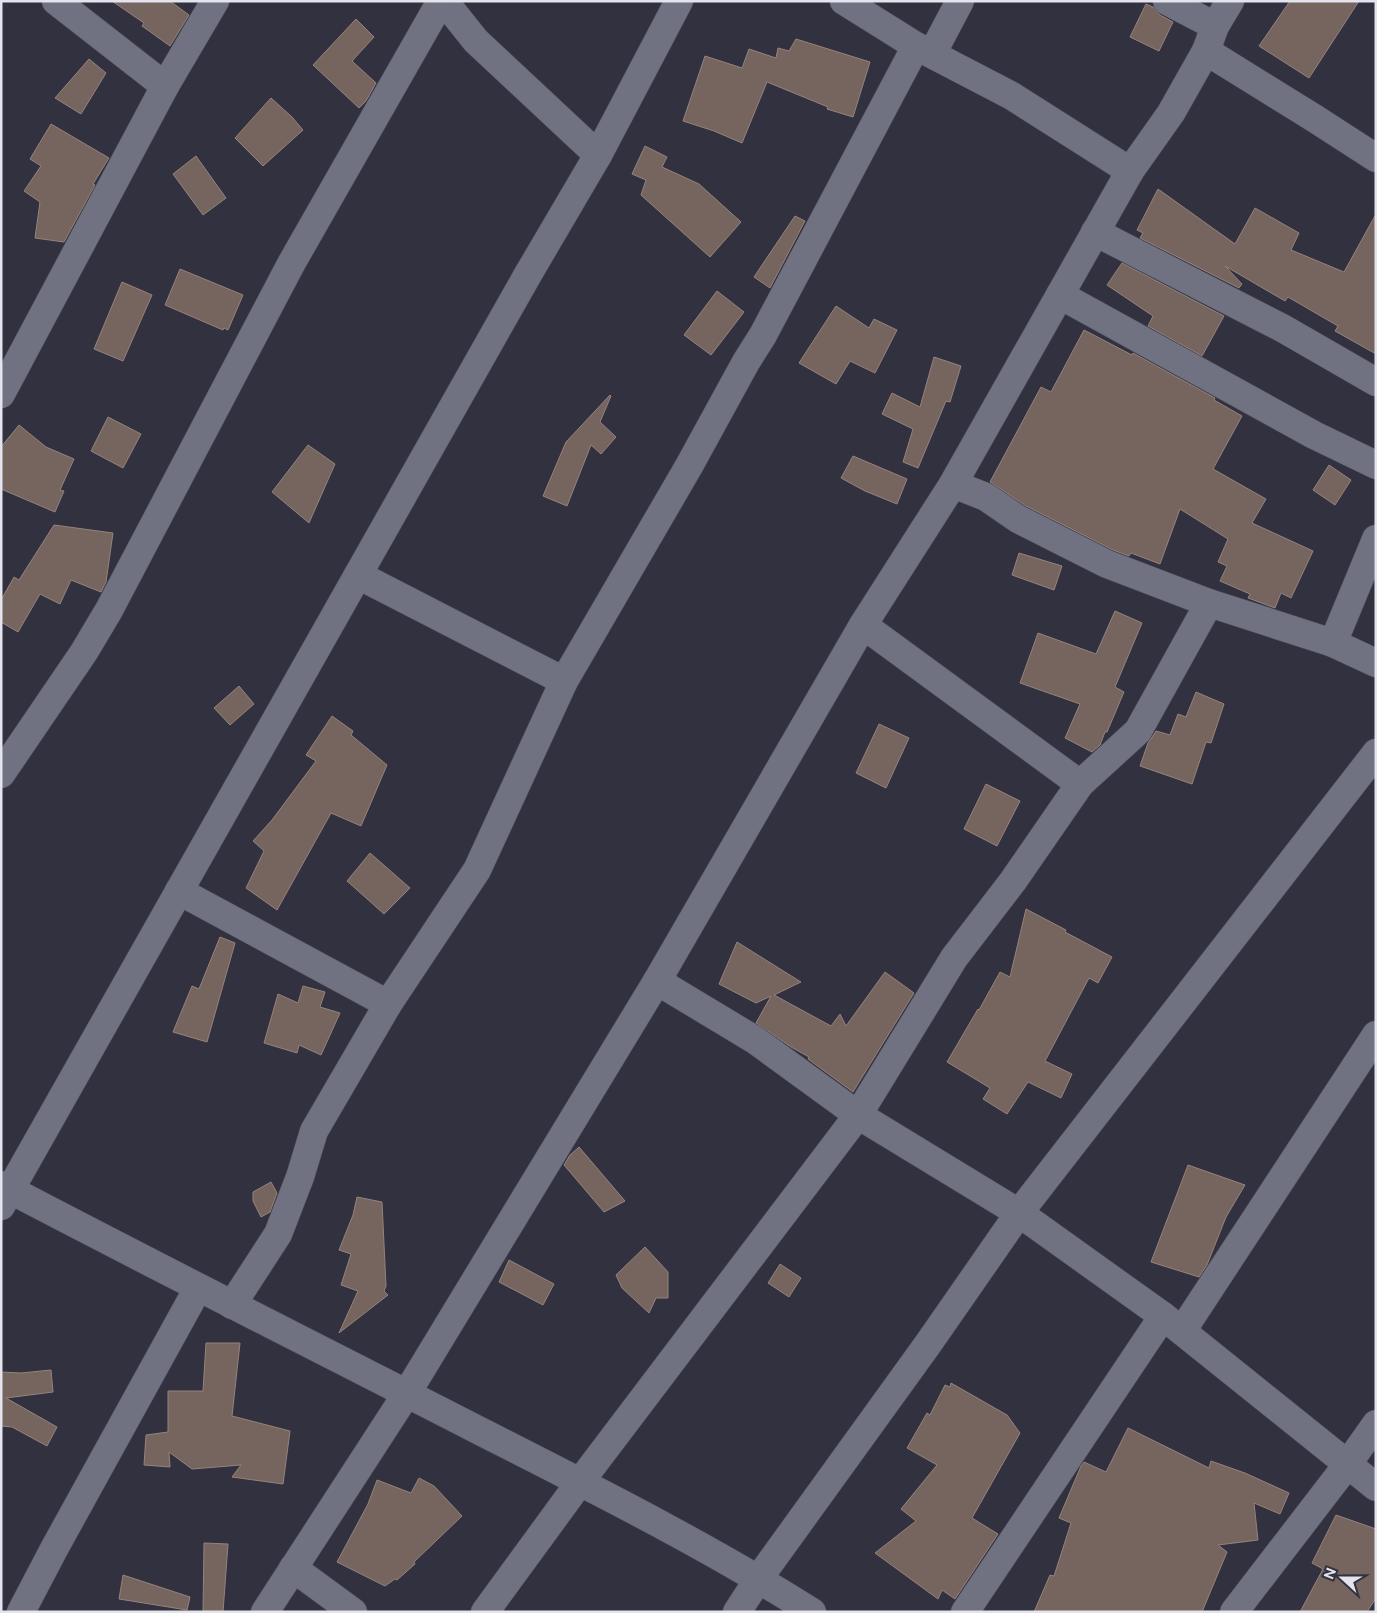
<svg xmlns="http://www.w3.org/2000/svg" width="1377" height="1613" viewBox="0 0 1377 1613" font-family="Figtree,sans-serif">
<rect width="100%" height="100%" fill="#313140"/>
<g fill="#76645e" stroke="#96837d">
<path d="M 112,1 L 170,1 L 189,15 L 170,46 L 142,26 L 144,23 Z"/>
<path d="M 1290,1 L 1359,1 L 1309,78 L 1259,46 Z"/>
<path d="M 1146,4 L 1153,7 L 1160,15 L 1173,22 L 1159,51 L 1130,37 Z"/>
<path d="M 356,19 L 374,37 L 352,61 L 376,83 L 366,101 L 359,108 L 313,65 Z"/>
<path d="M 796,39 L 870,62 L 853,117 L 827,109 L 828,107 L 767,82 L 742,143 L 714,131 L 683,121 L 705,56 L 742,68 L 749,49 L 776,58 L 778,48 L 789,51 Z"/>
<path d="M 89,59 L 106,73 L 81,114 L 55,98 Z"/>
<path d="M 271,98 L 292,117 L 303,130 L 263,166 L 235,138 Z"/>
<path d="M 51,124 L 109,158 L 93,184 L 95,185 L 64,242 L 35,238 L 40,202 L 24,191 L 41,166 L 30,159 Z"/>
<path d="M 645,146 L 667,157 L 662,167 L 699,184 L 741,222 L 710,257 L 641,195 L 646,180 L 632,174 Z"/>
<path d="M 196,156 L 226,198 L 203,215 L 173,174 Z"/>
<path d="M 1158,189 L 1235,244 L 1255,208 L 1299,233 L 1291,250 L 1344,272 L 1376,214 L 1376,354 L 1335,331 L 1338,326 L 1288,297 L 1285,301 L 1225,266 L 1242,284 L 1239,288 L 1140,238 L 1143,233 L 1137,230 Z"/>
<path d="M 795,216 L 805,221 L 770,288 L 754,277 Z"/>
<path d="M 1122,263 L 1224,316 L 1202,356 L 1148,326 L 1153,316 L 1107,285 Z"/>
<path d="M 180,269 L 243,295 L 228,330 L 224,328 L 223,330 L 165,305 Z"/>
<path d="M 122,282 L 152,295 L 123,361 L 94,349 Z"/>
<path d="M 717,291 L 744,312 L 711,355 L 684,335 Z"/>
<path d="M 836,306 L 869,328 L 874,319 L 897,330 L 875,373 L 850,361 L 836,384 L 799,363 Z"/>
<path d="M 1084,330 L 1132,355 L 1133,353 L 1215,398 L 1214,400 L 1242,416 L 1213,469 L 1266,499 L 1252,523 L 1313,551 L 1291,598 L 1281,593 L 1275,608 L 1248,598 L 1250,594 L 1220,581 L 1227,566 L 1218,562 L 1228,539 L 1180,509 L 1160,564 L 1131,553 L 1129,556 L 1113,550 L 1026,506 L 990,482 L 1041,387 L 1051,392 Z"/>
<path d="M 934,357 L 961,366 L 950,402 L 946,401 L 918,468 L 903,462 L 913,429 L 882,414 L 892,393 L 920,407 Z"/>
<path d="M 610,395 L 611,396 L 600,422 L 616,437 L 601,454 L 591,445 L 567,506 L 543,496 L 566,442 Z"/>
<path d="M 108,417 L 141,434 L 123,468 L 91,451 Z"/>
<path d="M 19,425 L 46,447 L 74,459 L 60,490 L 64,491 L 55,512 L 1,489 L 1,447 Z"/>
<path d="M 308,445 L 335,464 L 309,523 L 272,492 Z"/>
<path d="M 853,456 L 907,479 L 897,504 L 865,491 L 841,478 Z"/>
<path d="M 1329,465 L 1351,480 L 1335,505 L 1313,490 Z"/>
<path d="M 54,525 L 113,533 L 106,582 L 101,592 L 71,580 L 60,604 L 40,594 L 18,632 L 1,622 L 1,600 L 14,577 L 19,580 Z"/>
<path d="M 1019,553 L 1062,566 L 1054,590 L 1012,575 Z"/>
<path d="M 1115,611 L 1142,623 L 1115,687 L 1124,692 L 1107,732 L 1105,732 L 1100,745 L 1092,752 L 1065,738 L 1080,704 L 1020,683 L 1038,633 L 1096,654 Z"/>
<path d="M 239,686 L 254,704 L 230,725 L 214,708 Z"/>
<path d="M 1196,692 L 1224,704 L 1211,743 L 1206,742 L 1192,784 L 1140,766 L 1148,743 L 1156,731 L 1170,735 L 1178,714 L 1186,717 Z"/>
<path d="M 332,716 L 353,731 L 351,735 L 387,765 L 361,826 L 331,813 L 277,910 L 246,888 L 264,851 L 253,841 L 272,820 L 316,761 L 306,755 Z"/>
<path d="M 879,724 L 909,738 L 886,788 L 856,773 Z"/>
<path d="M 986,784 L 1020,801 L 997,846 L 964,829 Z"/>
<path d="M 370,853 L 410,888 L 384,914 L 347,881 Z"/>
<path d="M 1026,909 L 1066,930 L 1065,932 L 1112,957 L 1098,983 L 1089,978 L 1045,1061 L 1072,1074 L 1061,1098 L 1028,1082 L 1007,1114 L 983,1099 L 990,1088 L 947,1062 L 978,1009 L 979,1010 L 1000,972 L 1010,977 Z"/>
<path d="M 220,937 L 235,943 L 207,1042 L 173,1032 L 192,986 L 199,989 Z"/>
<path d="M 737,942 L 801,982 L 774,995 L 831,1026 L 840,1014 L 846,1026 L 885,972 L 914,993 L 853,1092 L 808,1059 L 809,1057 L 791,1047 L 756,1023 L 771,996 L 756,1003 L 719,984 Z"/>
<path d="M 303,986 L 325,992 L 320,1007 L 340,1013 L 321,1055 L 299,1045 L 297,1053 L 264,1043 L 278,994 L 298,1003 Z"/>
<path d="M 579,1147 L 625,1201 L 604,1212 L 564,1165 L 570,1155 Z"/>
<path d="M 1188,1165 L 1245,1185 L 1226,1217 L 1207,1265 L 1199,1277 L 1151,1262 Z"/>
<path d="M 271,1182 L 277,1193 L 270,1212 L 261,1217 L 253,1201 L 253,1192 Z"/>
<path d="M 357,1197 L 382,1202 L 386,1286 L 384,1291 L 388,1295 L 339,1333 L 358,1291 L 341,1285 L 351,1254 L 339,1250 L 353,1215 Z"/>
<path d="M 645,1247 L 668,1272 L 668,1298 L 656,1298 L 649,1313 L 622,1288 L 616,1275 Z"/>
<path d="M 509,1260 L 554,1284 L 543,1305 L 499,1282 Z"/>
<path d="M 780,1264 L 801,1278 L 789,1297 L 768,1283 Z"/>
<path d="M 206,1343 L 240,1343 L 232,1416 L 290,1431 L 283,1484 L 232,1477 L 241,1465 L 192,1469 L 169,1452 L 170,1467 L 144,1465 L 146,1435 L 168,1432 L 168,1391 L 203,1391 Z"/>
<path d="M 51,1370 L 53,1392 L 6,1398 L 57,1427 L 47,1446 L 12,1427 L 1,1426 L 1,1372 L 21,1373 Z"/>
<path d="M 951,1383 L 1007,1415 L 1020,1433 L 972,1518 L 998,1534 L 955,1599 L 942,1590 L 938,1599 L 875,1553 L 916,1521 L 901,1509 L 937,1465 L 907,1448 L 927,1413 L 930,1415 L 945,1385 L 950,1387 Z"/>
<path d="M 1128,1428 L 1209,1468 L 1211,1461 L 1245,1473 L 1289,1493 L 1280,1514 L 1254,1503 L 1258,1540 L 1218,1545 L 1227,1552 L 1202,1612 L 1034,1612 L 1050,1575 L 1054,1576 L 1071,1523 L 1059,1518 L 1081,1466 L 1084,1462 L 1106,1472 Z"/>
<path d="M 419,1478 L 434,1486 L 462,1516 L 414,1562 L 415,1564 L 397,1580 L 395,1579 L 385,1586 L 337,1562 L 368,1504 L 377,1480 L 411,1493 Z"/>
<path d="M 1336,1515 L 1376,1529 L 1376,1598 L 1367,1612 L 1300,1612 L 1323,1569 L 1312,1563 Z"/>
<path d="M 204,1543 L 228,1544 L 223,1612 L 203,1612 Z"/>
<path d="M 123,1575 L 190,1597 L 187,1610 L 119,1599 Z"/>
</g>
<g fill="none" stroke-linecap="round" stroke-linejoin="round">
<g stroke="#4e4e5a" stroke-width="29">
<g id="minor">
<path d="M 56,1 L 165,86"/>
<path d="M 444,1 L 476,41 L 598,155"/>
<path d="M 844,1 L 916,46 L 1012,96 L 1130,171 L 1171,113 L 1206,51 L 1314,118 L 1376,158"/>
<path d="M 1167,1 L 1215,26"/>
<path d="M 1206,51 L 1215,26 L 1230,1"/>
<path d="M 932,54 L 960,1"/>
<path d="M 1095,232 L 1284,329 L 1376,382"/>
<path d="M 1060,295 L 1314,435 L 1376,465"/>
<path d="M 1,394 L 165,86 L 215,1"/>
<path d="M 953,484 L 1130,171"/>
<path d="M 358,575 L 564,681 L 689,466 L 746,362 L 763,335 L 916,46"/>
<path d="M 863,625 L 1080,784"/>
<path d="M 1333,643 L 1376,539"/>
<path d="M 1,774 L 84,652 L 109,610 L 291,264 L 441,1"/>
<path d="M 179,891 L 388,1004"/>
<path d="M 657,981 L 863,625 L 953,484 L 986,497 L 1018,519 L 1107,564 L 1209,603 L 1333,643 L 1376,663"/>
<path d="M 1,1185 C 159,1268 318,1348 476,1429 C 590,1487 704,1544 812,1612"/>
<path d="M 1,1206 L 527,276 L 598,155 L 679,1"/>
<path d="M 232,1305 L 278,1234 L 300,1177 L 314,1131 L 388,1004 L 477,870 L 564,681"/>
<path d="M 1182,1331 L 1376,1035"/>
<path d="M 293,1568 L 353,1612"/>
<path d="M 21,1612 L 54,1549 L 198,1288"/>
<path d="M 265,1612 L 407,1393 L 657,981 L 755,1040 L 858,1115 L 1019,1213 L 1163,1316 L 1376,1487"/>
<path d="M 485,1612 L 580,1482 L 858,1115 L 954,958 L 1013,881 L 1080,784 L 1138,731 L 1209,603"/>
<path d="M 737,1612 L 759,1578 L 928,1344 L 1019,1213 L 1376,753"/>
<path d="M 965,1612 L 1163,1316"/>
<path d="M 1234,1612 L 1347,1465 L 1376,1424"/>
</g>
</g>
<use href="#minor" stroke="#707181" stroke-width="28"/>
</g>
<rect width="1377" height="1613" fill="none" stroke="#e3e4ed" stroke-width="5"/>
<g transform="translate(1342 1578) rotate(291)" stroke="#313140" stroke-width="4" paint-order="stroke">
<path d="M0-4L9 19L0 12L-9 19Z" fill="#e3e4ed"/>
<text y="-8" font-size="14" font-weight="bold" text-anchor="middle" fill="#e3e4ed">N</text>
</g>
</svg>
